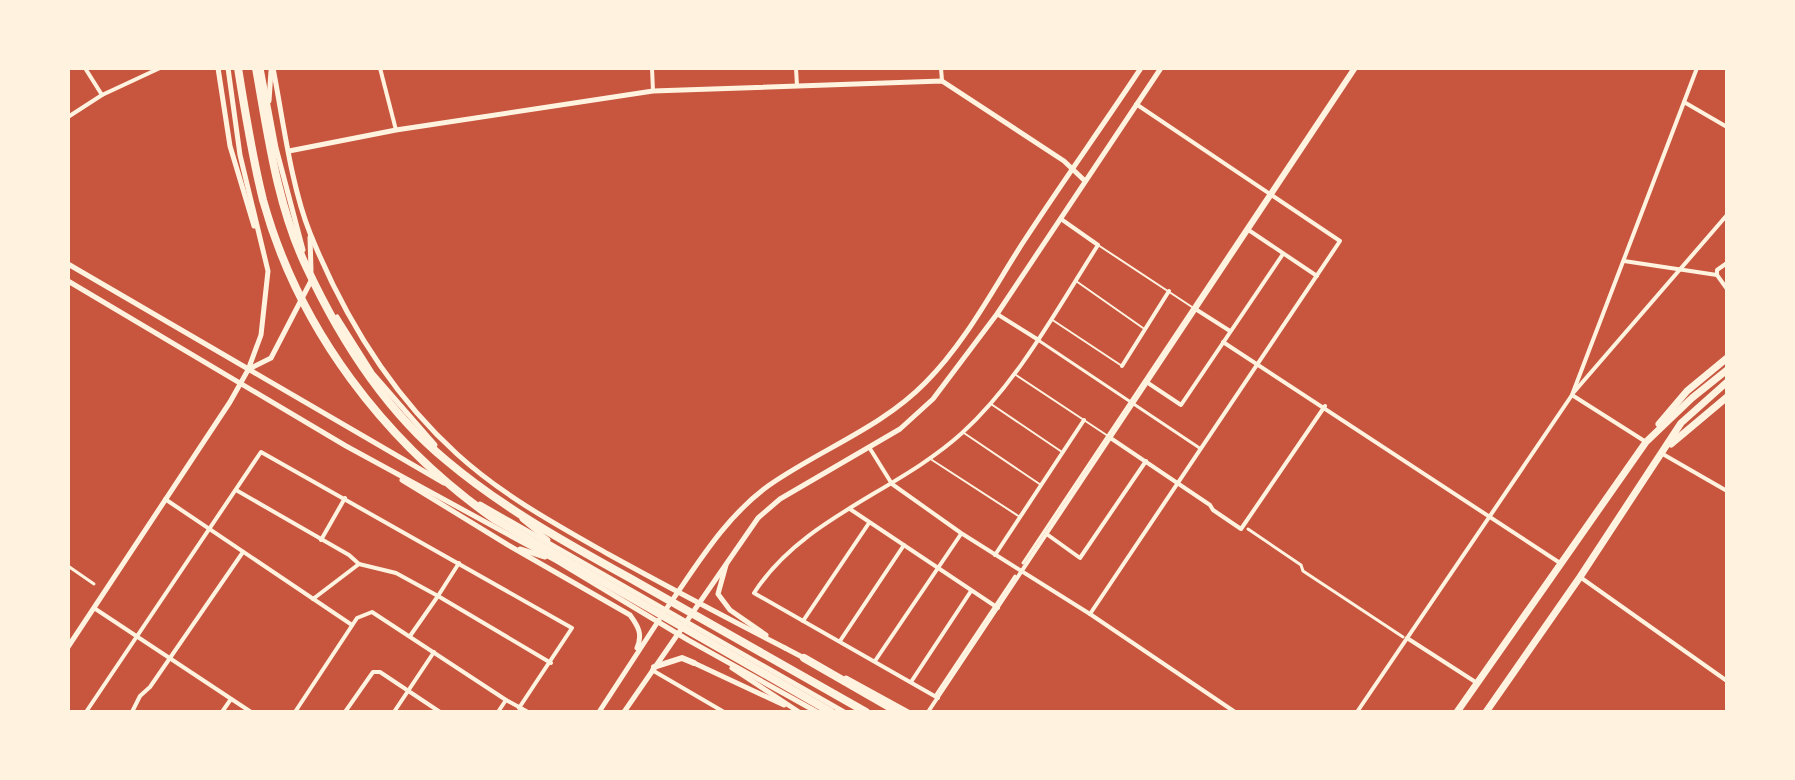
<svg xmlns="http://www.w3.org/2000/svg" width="1795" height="780" viewBox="0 0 1795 780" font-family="'Noto Sans',sans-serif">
<rect width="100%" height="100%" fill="#c8553d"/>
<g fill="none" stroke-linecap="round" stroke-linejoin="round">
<g stroke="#fff3e0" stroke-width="2">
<path d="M 1098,245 L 1192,307"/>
<path d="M 1076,281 L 1143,328"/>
<path d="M 1051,319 L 1122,366"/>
<path d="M 1016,375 L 1108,436"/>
<path d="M 991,404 L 1062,452"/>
<path d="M 964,433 L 1041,485"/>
<path d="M 932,460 L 1020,517"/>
</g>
<g stroke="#fff3e0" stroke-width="3">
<path d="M 1038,340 L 1201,449"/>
<path d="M 1248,529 L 1301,565 L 1303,571 L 1403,637"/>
<path d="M 1023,563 L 1353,68"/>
<path d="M 68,566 L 94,584"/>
<path d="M 935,696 L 1015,576"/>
</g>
<g stroke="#fff3e0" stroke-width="4">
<path d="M 85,68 L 102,95"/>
<path d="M 380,68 L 396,130"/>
<path d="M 652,68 L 653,91"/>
<path d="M 796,68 L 797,86"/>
<path d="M 941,68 L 942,81"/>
<path d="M 1684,102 L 1727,127"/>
<path d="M 68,117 L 102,95 L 160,68"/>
<path d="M 1250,231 L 1317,276"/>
<path d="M 1624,261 L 1717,275 L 1727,289"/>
<path d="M 1717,275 L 1717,270 L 1727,263"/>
<path d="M 1197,310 L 1230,331"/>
<path d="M 997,314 L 1037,339"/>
<path d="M 1223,342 L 1560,563"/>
<path d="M 1122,366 L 1169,291"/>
<path d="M 1148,383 L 1181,405 L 1283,254"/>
<path d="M 1574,392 L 1727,215"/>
<path d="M 1572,395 L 1646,442"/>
<path d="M 1112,439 L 1210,505 L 1213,510 L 1241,529 L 1325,406"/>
<path d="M 869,447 L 892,484 L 961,533 L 1090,614 L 1235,712"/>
<path d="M 1661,453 L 1727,491"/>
<path d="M 236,490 L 349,555 L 359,564"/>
<path d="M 165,499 L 352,625"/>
<path d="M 850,509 L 998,608"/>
<path d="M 1048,535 L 1080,558 L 1146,461"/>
<path d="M 321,540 L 345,498"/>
<path d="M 995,555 L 1084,420"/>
<path d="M 1580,577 L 1727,681"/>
<path d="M 313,599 L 359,564 L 396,573 L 438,596 L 459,563"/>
<path d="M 94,608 L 251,712"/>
<path d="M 1090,614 L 1340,241 L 1136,104"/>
<path d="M 803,621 L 869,523"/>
<path d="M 410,636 L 438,596 L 551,663"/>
<path d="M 1407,638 L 1477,683"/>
<path d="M 840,641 L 904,545"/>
<path d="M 875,661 L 961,534"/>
<path d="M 652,670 L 724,712"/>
<path d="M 911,682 L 971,591"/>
<path d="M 938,698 L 754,593 C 803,517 897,492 962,433 C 1018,382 1057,309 1098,245 L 1061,219"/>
<path d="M 506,700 L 528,712"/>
<path d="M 86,712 L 261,452 L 572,628 L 519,708"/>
<path d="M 132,712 L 140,696 L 150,687 L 243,552"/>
<path d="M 222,712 L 231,699"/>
<path d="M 295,712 L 357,618 L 372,612 L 506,700 L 498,712"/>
<path d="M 345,712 L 373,672 L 380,672 L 440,712"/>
<path d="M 394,712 L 434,652"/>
<path d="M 928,712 L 1356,68"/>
<path d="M 1357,712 L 1572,395 L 1697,68"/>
</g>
<g stroke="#fff3e0" stroke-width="5">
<path d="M 218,68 L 230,146 L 254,226"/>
<path d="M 261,68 L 276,148 L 303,250"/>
<path d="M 273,68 C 283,119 291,186 310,233 C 343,315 391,394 457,454 C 502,495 555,524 608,554 C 666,586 725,617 785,648"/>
<path d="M 269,101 L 271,71"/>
<path d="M 289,151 L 396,130 L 653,91 L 942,81 L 1064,161 L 1085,181"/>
<path d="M 310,237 L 311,271"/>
<path d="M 68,264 L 444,483"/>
<path d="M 68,281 L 346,446 L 557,561 L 688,640 L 817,712"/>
<path d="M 337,317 L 373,374 L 435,445"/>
<path d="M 249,369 L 271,358 L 312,279"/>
<path d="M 402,480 L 508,545 L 630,615 C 638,626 643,634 637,648"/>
<path d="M 480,504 L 844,712"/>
<path d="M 522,519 L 548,540"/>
<path d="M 520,549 L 545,557"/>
<path d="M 726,565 L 718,594 L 730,610 L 766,635"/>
<path d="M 664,612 C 696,567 723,519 768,486 C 819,450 881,428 925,383 C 965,343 992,291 1022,244 C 1061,184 1102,127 1141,68"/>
<path d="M 68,647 L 230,402 L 248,370 L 261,335 L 268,271 L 240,155 L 228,68"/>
<path d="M 785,648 L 804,658"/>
<path d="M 694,663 L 784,705"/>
<path d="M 732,668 L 799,712"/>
<path d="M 846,678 L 908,712"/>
<path d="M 599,712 L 659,620"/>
<path d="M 624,712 L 758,518 L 780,499 L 900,429 L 933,399 L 997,314 L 1161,68"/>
</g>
<path stroke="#fff3e0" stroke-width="6" d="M 654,667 L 682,658 L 694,663"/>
<g stroke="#fff3e0" stroke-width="7">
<path d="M 1659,424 L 1687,391 L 1727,358"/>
<path d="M 1671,444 L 1727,397"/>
<path d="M 1457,712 L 1646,442 L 1692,398 L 1727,370"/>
<path d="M 1486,712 L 1580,577 L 1681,423 L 1727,382"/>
</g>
<g stroke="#fff3e0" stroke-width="8">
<path d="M 238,68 C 245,112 252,156 263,200 C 299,330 385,442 494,519 L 831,712"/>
<path d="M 256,68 C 268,135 277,205 306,266 C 339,337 386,411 447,461 C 504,509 570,545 635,581 C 712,625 789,668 866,712"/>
<path d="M 804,658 L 898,712"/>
</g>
</g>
<rect width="1795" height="780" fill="none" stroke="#fff3e0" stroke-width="140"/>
</svg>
